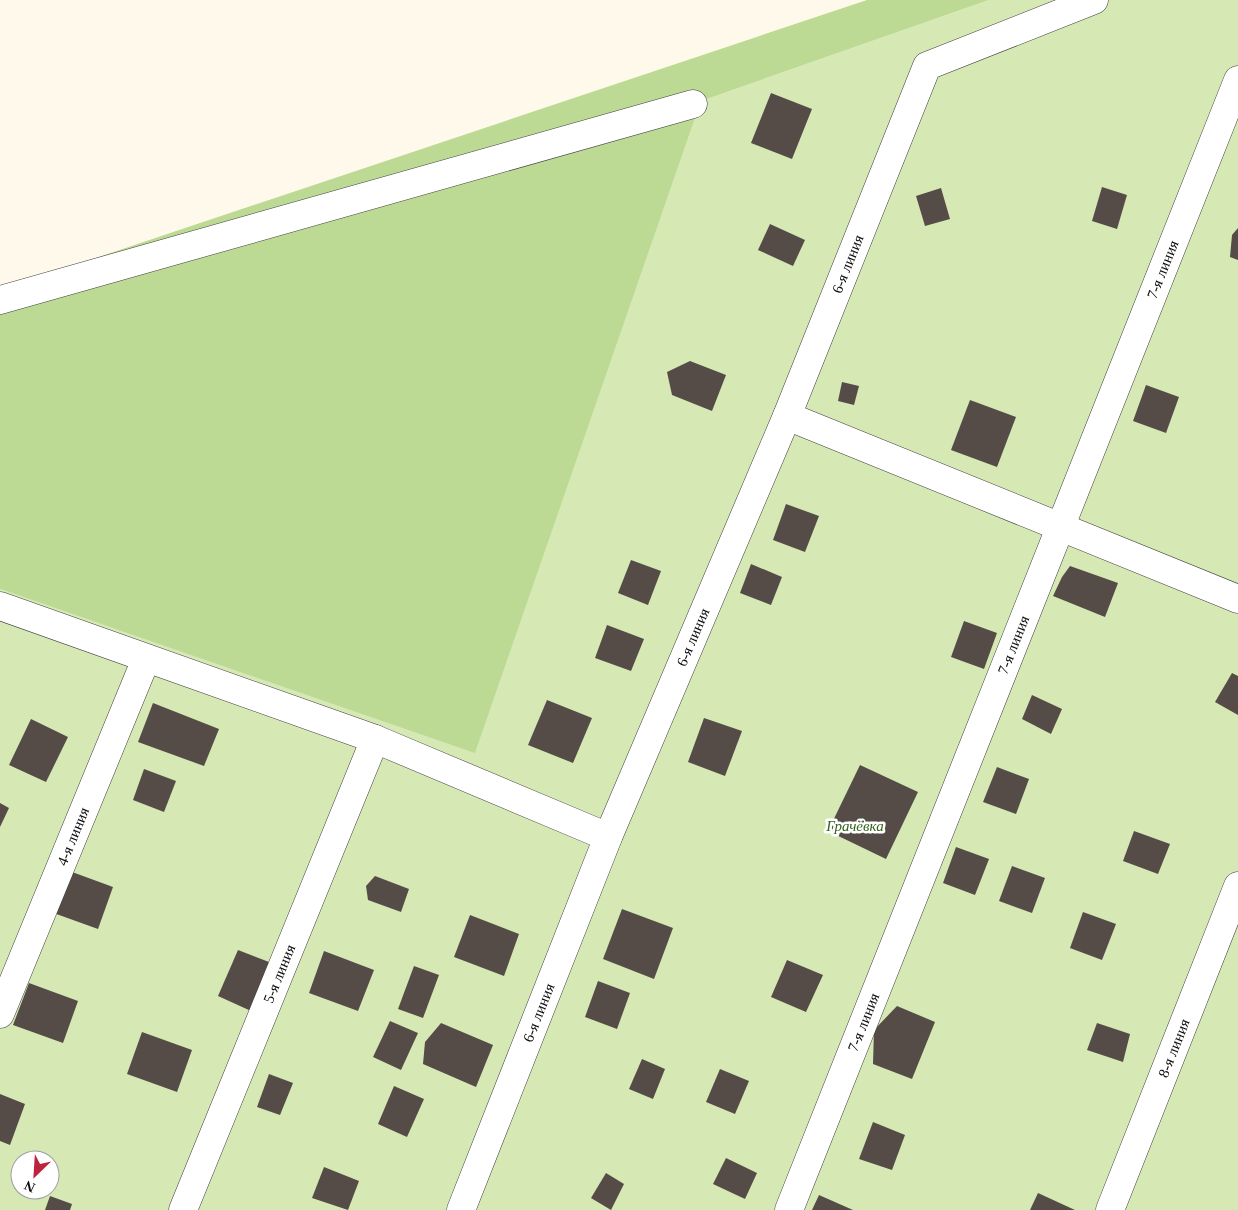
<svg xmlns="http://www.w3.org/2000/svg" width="1238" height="1210" viewBox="0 0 1238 1210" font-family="Georgia,serif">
<rect width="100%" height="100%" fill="#fff9eb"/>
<path fill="#d6e9b5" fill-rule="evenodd" d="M 989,0 L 1238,0 L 1238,1210 L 0,1210 L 0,589 L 475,752 L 701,101 ZM 20,1160 L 50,1160 L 50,1190 L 20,1190 Z"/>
<path fill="#bcda94" d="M 867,0 L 989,0 L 701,101 L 475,753 L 0,589 L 0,290 Z"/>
<g fill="#554c48">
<path d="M 771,93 L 812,109 L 792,159 L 751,143 Z"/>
<path d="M 1102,187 L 1127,195 L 1117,229 L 1092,221 Z"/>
<path d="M 941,188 L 950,219 L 925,226 L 916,196 Z"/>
<path d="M 770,224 L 805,240 L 793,266 L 758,250 Z"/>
<path d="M 1238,228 L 1238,260 L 1230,257 L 1232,235 Z"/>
<path d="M 690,361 L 726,375 L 712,411 L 672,395 L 667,372 Z"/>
<path d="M 842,382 L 859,386 L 854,405 L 838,401 Z"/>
<path d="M 1146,385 L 1179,397 L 1166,433 L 1133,421 Z"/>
<path d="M 970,400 L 1016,417 L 997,467 L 951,450 Z"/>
<path d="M 786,504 L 819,516 L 805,552 L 773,540 Z"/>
<path d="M 631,560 L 661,571 L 648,605 L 618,593 Z"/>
<path d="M 751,564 L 782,577 L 771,605 L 740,593 Z"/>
<path d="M 1070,566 L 1118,583 L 1105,617 L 1053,596 L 1062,577 Z"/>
<path d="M 964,621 L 997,633 L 984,669 L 951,657 Z"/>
<path d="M 607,625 L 644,639 L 631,671 L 595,658 Z"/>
<path d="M 1232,673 L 1238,676 L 1238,715 L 1215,702 Z"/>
<path d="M 1032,695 L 1062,709 L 1051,734 L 1022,719 Z"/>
<path d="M 547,700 L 592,718 L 573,763 L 528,745 Z"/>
<path d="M 153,703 L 219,729 L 204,766 L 138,742 Z"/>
<path d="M 704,718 L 742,731 L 725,776 L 688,762 Z"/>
<path d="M 31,719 L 68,737 L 46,782 L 9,765 Z"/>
<path d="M 860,765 L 918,792 L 886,859 L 828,831 Z"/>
<path d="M 997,767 L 1029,779 L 1016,814 L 983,802 Z"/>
<path d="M 144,769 L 176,781 L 164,812 L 133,800 Z"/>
<path d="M 0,803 L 9,808 L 0,827 Z"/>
<path d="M 1134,831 L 1170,844 L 1158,874 L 1123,861 Z"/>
<path d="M 956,847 L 989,859 L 975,895 L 943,883 Z"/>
<path d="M 1012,866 L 1045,878 L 1032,913 L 999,901 Z"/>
<path d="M 64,869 L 113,887 L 98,929 L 48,911 Z"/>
<path d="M 375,876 L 409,889 L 401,912 L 368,900 L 366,886 Z"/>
<path d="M 622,909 L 673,928 L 654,979 L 603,959 Z"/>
<path d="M 1083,912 L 1116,924 L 1102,960 L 1070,948 Z"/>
<path d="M 470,915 L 519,934 L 504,976 L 454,957 Z"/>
<path d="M 238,950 L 269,962 L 251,1011 L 218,996 Z"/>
<path d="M 324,951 L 374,970 L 358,1011 L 309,993 Z"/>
<path d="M 787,960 L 823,975 L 806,1012 L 771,997 Z"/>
<path d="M 414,966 L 439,975 L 423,1018 L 398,1009 Z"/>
<path d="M 598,981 L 630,993 L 617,1029 L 585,1017 Z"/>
<path d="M 29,983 L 78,1001 L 63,1043 L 13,1025 Z"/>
<path d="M 897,1006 L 935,1022 L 912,1079 L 873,1064 L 874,1030 Z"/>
<path d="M 390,1021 L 418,1033 L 401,1070 L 373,1057 Z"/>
<path d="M 441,1023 L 493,1045 L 476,1087 L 423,1064 L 425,1042 Z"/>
<path d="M 1097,1023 L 1130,1034 L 1123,1062 L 1087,1050 Z"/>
<path d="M 142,1032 L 192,1050 L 177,1092 L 127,1074 Z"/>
<path d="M 642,1059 L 665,1069 L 653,1099 L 629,1089 Z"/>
<path d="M 720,1069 L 749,1081 L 735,1114 L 706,1102 Z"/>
<path d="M 269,1074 L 293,1083 L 280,1115 L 257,1107 Z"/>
<path d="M 394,1086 L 424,1099 L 407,1137 L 378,1124 Z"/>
<path d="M 0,1094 L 25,1104 L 10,1145 L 0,1141 Z"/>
<path d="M 873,1122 L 905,1135 L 892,1170 L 859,1159 Z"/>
<path d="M 726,1158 L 757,1173 L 745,1199 L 713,1184 Z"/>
<path d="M 324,1167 L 359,1181 L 348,1210 L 312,1198 Z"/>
<path d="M 606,1173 L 624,1184 L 611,1210 L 591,1198 Z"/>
<path d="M 1038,1193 L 1075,1210 L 1030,1210 Z"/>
<path d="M 819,1195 L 853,1210 L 812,1210 Z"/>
<path d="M 50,1196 L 72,1204 L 70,1210 L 45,1210 Z"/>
</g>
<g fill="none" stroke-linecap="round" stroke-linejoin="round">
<g stroke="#3f3f3f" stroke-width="29">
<g id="minor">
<path d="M 0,300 L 693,104"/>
<path d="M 787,416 L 1238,599"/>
<path d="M 0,606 L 375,739 L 608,837"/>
<path id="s1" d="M 0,1014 L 146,659"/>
<path id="s2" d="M 183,1210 L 375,739"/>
<path id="s3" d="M 461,1210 L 608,837 L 787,416 L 927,66 L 1094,0"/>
<path id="s4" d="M 789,1210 L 1238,80"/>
<path id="s5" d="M 1110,1210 L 1238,886"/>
</g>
</g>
<use href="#minor" stroke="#fff" stroke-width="28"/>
</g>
<g text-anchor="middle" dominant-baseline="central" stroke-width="5" stroke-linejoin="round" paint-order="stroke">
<g font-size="15" fill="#0c0c0c" stroke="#fff">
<text stroke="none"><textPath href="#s3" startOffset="1022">6-я линия</textPath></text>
<text stroke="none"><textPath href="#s4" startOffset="1012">7-я линия</textPath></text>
<text stroke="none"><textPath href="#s3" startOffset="618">6-я линия</textPath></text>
<text stroke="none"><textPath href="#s4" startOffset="608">7-я линия</textPath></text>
<text stroke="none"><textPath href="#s1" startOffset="192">4-я линия</textPath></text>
<text stroke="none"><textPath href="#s2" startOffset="255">5-я линия</textPath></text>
<text stroke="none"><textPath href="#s3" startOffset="212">6-я линия</textPath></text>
<text stroke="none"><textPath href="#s4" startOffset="202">7-я линия</textPath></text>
<text stroke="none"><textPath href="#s5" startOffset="174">8-я линия</textPath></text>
</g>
<g font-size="15" font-style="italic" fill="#33631d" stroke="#fff">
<text x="855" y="826">Грачёвка</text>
</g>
</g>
<g transform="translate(35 1175) rotate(205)"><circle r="24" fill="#ffffff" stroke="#9e9e9e"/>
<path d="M0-4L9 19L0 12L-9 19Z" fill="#bc243d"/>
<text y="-8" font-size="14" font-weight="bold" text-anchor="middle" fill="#0c0c0c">N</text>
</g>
</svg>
